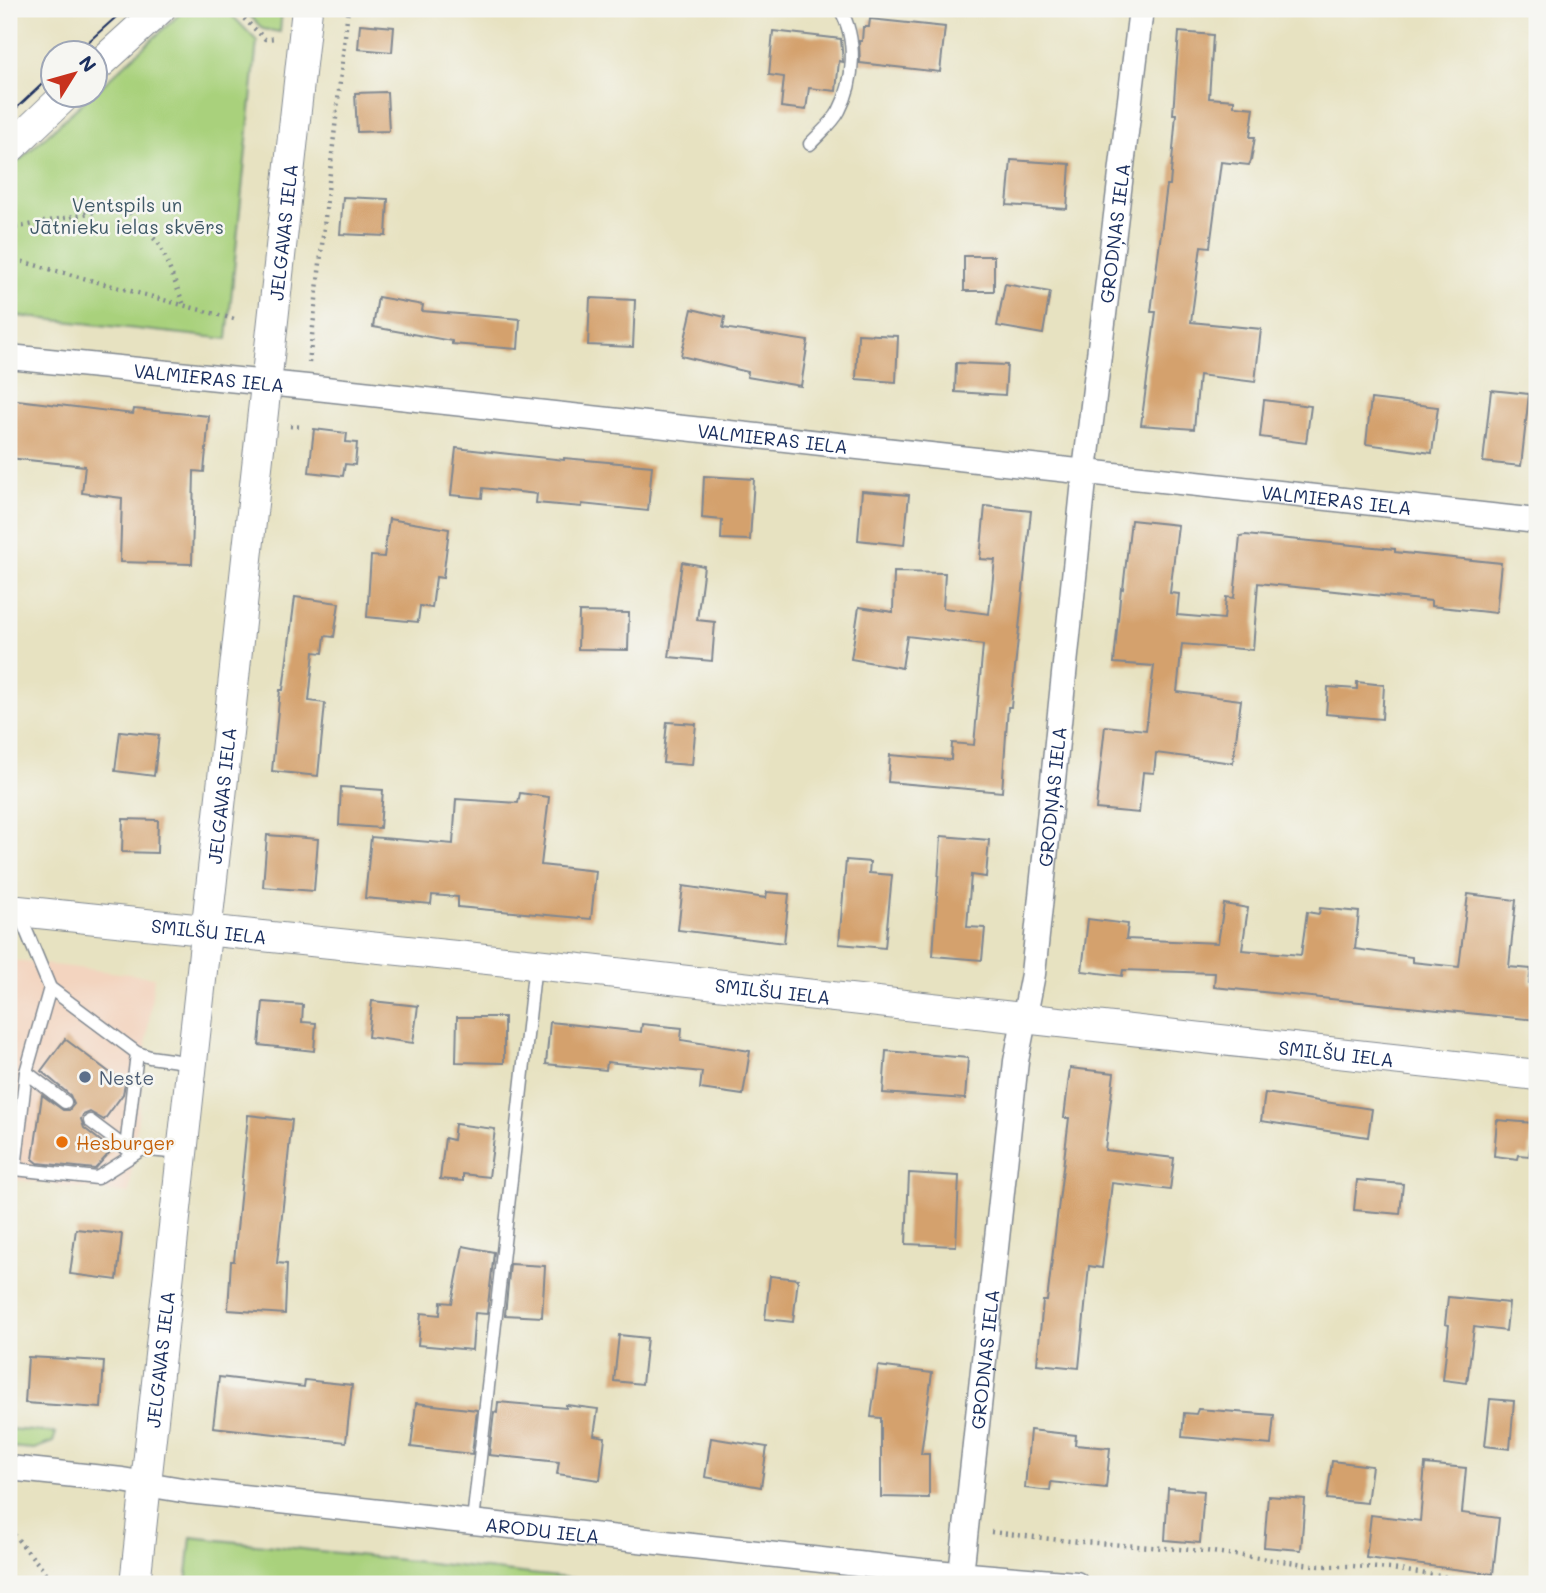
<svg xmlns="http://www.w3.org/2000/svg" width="1546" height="1593" viewBox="0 0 1546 1593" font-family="Mali,sans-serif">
<rect width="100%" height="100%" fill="#f6f6f2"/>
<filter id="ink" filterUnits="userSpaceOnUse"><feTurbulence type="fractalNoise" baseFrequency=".0143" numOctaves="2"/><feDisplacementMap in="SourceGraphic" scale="14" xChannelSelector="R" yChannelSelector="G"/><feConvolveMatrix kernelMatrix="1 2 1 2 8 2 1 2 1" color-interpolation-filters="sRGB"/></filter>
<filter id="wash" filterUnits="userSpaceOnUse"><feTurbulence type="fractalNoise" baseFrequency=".00686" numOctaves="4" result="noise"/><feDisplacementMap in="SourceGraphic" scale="28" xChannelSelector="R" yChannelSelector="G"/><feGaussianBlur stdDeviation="1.57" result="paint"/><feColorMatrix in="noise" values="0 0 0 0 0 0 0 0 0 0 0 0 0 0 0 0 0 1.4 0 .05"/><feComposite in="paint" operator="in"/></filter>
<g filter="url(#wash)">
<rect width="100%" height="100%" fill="#e7e2c1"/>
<path fill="#f3d4bf" d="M 10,960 L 154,977 L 129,1194 L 9,1179 Z"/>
<g fill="#a9d17c" stroke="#62806d" stroke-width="2">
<path d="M 185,9 L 226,9 L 257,41 L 227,339 L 9,315 L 9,170 L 91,95 L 94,94 L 95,92 Z"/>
<path d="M 243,9 L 282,9 L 280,32 L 263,29 Z"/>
<path d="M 9,1429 L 56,1433 L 53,1442 L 34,1449 L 9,1447 Z"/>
<path d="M 191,1537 L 605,1582 L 604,1584 L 186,1584 Z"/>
</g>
<g id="blocks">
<g fill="#d4a16d">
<path d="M 870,19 L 945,27 L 940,72 L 860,63 L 859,41 L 862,41 L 863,27 L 869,27 Z"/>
<path d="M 360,24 L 394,27 L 392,52 L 358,49 Z"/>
<path d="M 773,31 L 841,39 L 843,62 L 839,61 L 836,91 L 809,88 L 806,110 L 781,107 L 784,77 L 769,75 Z"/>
<path d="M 1179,32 L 1213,35 L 1209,98 L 1234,100 L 1234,106 L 1254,108 L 1250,137 L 1255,137 L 1251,161 L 1249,165 L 1221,162 L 1210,247 L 1201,246 L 1191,322 L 1261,329 L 1255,382 L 1199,375 L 1194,429 L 1141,425 L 1156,312 L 1151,312 L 1167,185 L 1170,185 L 1176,114 L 1173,114 Z"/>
<path d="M 387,92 L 389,131 L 357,132 L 355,93 Z"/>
<path d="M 1011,160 L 1070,164 L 1067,209 L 1007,205 Z"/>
<path d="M 343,197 L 388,199 L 386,236 L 340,234 Z"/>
<rect x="964" y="256" width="30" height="35"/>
<path d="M 1005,284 L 1050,292 L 1043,334 L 997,326 Z"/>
<path d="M 378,297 L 423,305 L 422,311 L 520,319 L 518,349 L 452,344 L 452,341 L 373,327 Z"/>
<path d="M 590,298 L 635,300 L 633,347 L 588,345 Z"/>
<path d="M 692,309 L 725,317 L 723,328 L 808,341 L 801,386 L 747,377 L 748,372 L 681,356 Z"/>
<path d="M 858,334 L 898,336 L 896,382 L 856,379 Z"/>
<path d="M 956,363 L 1007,365 L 1005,395 L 955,392 Z"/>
<path d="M 1491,390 L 1529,394 L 1521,466 L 1483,462 Z"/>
<path d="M 9,399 L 133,414 L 134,409 L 209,416 L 204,472 L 194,471 L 192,564 L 120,562 L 122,498 L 82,493 L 85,466 L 9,458 Z"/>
<path d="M 1371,399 L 1438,407 L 1432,453 L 1366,444 Z"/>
<path d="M 1264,400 L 1311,406 L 1306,443 L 1260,437 Z"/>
<path d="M 314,429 L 347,433 L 346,442 L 357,443 L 355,465 L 345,464 L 343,476 L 309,472 Z"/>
<path d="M 456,448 L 564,460 L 564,458 L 652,466 L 648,511 L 582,504 L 582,507 L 536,503 L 537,494 L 483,488 L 482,498 L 451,495 Z"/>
<path d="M 704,476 L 754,479 L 750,540 L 721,539 L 722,520 L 702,518 Z"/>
<path d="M 862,491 L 909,495 L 904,545 L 858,540 Z"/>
<path d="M 985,506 L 1031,511 L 1011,707 L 1008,707 L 1002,792 L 888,782 L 890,755 L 951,760 L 952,743 L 974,745 L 983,645 L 907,636 L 902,668 L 851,659 L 859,607 L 893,612 L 894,572 L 945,573 L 943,608 L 989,614 L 995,560 L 980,559 Z"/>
<path d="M 389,519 L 449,529 L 443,578 L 436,577 L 432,608 L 420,606 L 418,622 L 367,617 L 371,556 L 384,557 Z"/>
<path d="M 1131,520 L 1178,525 L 1170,593 L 1179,594 L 1177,615 L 1224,619 L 1226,597 L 1234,598 L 1240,536 L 1245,535 L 1395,549 L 1395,552 L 1501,563 L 1496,613 L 1431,606 L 1431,601 L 1258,583 L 1253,650 L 1182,644 L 1177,692 L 1241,700 L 1233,763 L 1156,753 L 1154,773 L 1143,772 L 1139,813 L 1096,809 L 1105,726 L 1146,730 L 1154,666 L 1114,663 L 1121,588 L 1123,589 Z"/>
<path d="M 682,562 L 704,566 L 697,620 L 715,622 L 712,661 L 669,657 Z"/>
<path d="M 295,597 L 339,603 L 334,637 L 325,636 L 323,653 L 314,652 L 309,701 L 325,703 L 318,776 L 272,771 L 280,690 L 283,690 Z"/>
<path d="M 579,612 L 629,613 L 628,650 L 578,649 Z"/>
<path d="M 1357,682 L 1384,685 L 1382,719 L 1326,714 L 1328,687 L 1357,689 Z"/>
<path d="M 667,722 L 696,724 L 692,765 L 663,763 Z"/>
<path d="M 120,731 L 159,735 L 154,776 L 115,771 Z"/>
<path d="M 341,787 L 383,790 L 380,828 L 339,825 Z"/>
<path d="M 520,793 L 549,797 L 541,865 L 596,871 L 591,919 L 458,907 L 458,897 L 432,895 L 431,904 L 365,898 L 371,837 L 453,844 L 456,799 L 518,803 Z"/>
<path d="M 123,819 L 158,820 L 157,853 L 122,852 Z"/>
<path d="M 267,835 L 318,839 L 314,891 L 263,887 Z"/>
<path d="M 941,836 L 989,840 L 986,877 L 971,875 L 967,927 L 985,928 L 982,960 L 933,956 Z"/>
<path d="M 846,860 L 870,862 L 869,873 L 892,875 L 885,948 L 839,944 Z"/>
<path d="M 683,886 L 766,898 L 767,892 L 789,894 L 784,943 L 678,930 Z"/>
<path d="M 1468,894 L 1516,900 L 1509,967 L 1531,969 L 1529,983 L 1537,984 L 1537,1020 L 1214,987 L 1215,973 L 1123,970 L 1122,976 L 1082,971 L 1088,919 L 1128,924 L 1126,939 L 1218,943 L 1224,904 L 1248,908 L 1242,950 L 1301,955 L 1307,912 L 1319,914 L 1320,908 L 1359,912 L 1355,949 L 1412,957 L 1412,962 L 1459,967 Z"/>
<path d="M 372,1001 L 418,1006 L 413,1043 L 368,1037 Z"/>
<path d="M 263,1002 L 303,1005 L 302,1022 L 316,1023 L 314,1051 L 259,1045 Z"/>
<path d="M 457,1017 L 504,1017 L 504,1063 L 456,1062 Z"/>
<path d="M 550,1022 L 641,1032 L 642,1024 L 682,1028 L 681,1040 L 750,1051 L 743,1095 L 700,1089 L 702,1072 L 607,1062 L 606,1070 L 546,1064 Z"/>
<path d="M 65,1039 L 125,1084 L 123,1094 L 104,1120 L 90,1112 L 83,1115 L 81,1119 L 84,1128 L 112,1150 L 95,1169 L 38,1163 L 33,1159 L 42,1095 L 63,1110 L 69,1110 L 74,1104 L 70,1095 L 41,1071 Z"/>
<path d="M 886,1051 L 968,1058 L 965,1099 L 883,1093 Z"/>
<path d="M 1070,1068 L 1114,1073 L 1105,1150 L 1174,1158 L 1170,1190 L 1112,1183 L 1102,1268 L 1089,1266 L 1079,1368 L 1037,1364 L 1043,1301 L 1047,1301 L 1069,1118 L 1064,1118 Z"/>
<path d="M 1265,1093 L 1372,1109 L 1368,1137 L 1261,1121 Z"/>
<path d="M 248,1115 L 292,1120 L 277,1263 L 287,1264 L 285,1314 L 228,1310 L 231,1261 L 234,1261 Z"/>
<path d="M 1497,1120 L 1533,1123 L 1529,1156 L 1519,1155 L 1518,1159 L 1494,1156 Z"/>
<path d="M 455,1124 L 495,1129 L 489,1177 L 463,1174 L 463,1181 L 440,1179 L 445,1138 L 453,1140 Z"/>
<path d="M 909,1173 L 959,1176 L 956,1246 L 906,1244 Z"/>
<path d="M 1357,1180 L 1403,1184 L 1400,1214 L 1354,1210 Z"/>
<path d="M 76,1229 L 122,1234 L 117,1280 L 70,1274 Z"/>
<path d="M 463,1246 L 494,1252 L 487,1314 L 475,1313 L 472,1350 L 418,1345 L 421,1313 L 440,1315 L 441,1302 L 452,1303 Z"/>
<path d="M 510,1264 L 545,1266 L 542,1317 L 505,1315 Z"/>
<path d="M 770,1276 L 798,1279 L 793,1322 L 765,1319 Z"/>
<path d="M 1448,1297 L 1509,1303 L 1506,1331 L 1474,1327 L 1467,1383 L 1443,1380 L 1449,1325 L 1445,1324 Z"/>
<path d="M 619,1335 L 647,1338 L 642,1384 L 614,1381 Z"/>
<path d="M 28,1357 L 104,1361 L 101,1408 L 25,1403 Z"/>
<path d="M 878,1366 L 932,1373 L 921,1454 L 929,1454 L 929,1498 L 881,1497 L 881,1418 L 871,1417 Z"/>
<path d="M 219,1377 L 304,1387 L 305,1380 L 352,1385 L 346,1442 L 213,1427 Z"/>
<path d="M 1490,1399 L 1514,1401 L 1510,1449 L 1485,1446 Z"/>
<path d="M 498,1402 L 566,1408 L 566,1405 L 598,1409 L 594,1435 L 605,1437 L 600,1480 L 557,1474 L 559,1462 L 489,1455 L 494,1412 L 497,1413 Z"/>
<path d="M 416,1403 L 477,1410 L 472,1454 L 411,1447 Z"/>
<path d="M 1198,1409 L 1274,1415 L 1271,1445 L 1182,1437 L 1184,1413 L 1196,1414 Z"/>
<path d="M 1030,1430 L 1076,1435 L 1075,1445 L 1110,1448 L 1106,1488 L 1051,1482 L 1050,1491 L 1025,1488 Z"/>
<path d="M 711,1438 L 767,1447 L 761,1487 L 705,1477 Z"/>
<path d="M 1332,1461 L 1372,1466 L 1367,1503 L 1327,1499 Z"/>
<path d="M 1425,1464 L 1466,1468 L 1462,1513 L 1499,1518 L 1493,1574 L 1366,1558 L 1371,1515 L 1420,1521 Z"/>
<path d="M 1168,1488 L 1204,1491 L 1200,1543 L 1165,1540 Z"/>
<path d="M 1268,1496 L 1305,1499 L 1301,1550 L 1264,1547 Z"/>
</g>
</g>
</g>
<g filter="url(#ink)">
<use href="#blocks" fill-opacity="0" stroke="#818890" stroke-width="2"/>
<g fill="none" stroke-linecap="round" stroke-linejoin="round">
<g stroke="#818890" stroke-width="15">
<g id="service">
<path d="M 810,144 C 819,134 833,123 839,111 C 855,81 857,38 840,9"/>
<path d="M 18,911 L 50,988 L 137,1053 L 150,1057 L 192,1063"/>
<path d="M 50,988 L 26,1072 L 65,1102"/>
<path d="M 26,1072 L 15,1169 L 97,1178 L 141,1150"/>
<path d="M 90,1121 L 126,1148 L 182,1153"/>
<path d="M 126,1148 L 137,1053"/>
<path d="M 473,1521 L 535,964"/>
</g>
</g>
<g stroke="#818890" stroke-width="27">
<g id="minor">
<path id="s1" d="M 9,357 L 307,387 L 1537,521"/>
<path id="s2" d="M 9,1468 L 122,1480 L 188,1491 L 922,1571 L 1076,1584"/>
<path id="s3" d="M 960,1584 L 1016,1061 L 1033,974 L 1085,471 L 1141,9"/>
</g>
</g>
<g stroke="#818890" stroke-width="32">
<g id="tertiary">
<path d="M 94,69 L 160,9"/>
<path d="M 9,149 L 67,94"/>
<path id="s4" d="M 9,910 L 535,964 L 1537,1075"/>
<path id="s5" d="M 135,1584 L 307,9"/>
</g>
</g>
<g stroke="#818890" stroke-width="4.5" stroke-dasharray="2 5" stroke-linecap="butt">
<path d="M 234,9 L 265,39 L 276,38"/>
<path d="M 9,229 L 124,206 L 160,245 L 184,305"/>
<path d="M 9,258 L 234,319"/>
<path d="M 309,363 L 348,9"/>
<path d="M 290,426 L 303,427"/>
<path d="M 9,1529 L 55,1584"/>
<path d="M 991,1532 L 1069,1541 L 1205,1551 L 1320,1566 L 1352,1566 L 1391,1569 L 1496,1584"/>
</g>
<use href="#service" stroke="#fff" stroke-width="12"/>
<use href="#minor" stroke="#fff" stroke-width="24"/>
<use href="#tertiary" stroke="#fff" stroke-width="30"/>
<g stroke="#1b2f5e" stroke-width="2">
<path d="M 77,52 L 125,9"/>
<path d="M 9,115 L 52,75"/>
</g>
</g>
</g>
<circle fill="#5c6f8a" stroke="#f6f6f2" stroke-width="2.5" cx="85" cy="1077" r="7"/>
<circle fill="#e8710a" stroke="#f6f6f2" stroke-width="2.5" cx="62" cy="1142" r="7"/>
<g text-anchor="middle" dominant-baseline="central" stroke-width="5" stroke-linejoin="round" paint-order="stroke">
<g font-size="19" fill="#3e5866" stroke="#f6f6f2">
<text x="127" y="204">Ventspils un<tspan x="127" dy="22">Jātnieku ielas skvērs</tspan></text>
</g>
<g font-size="19" fill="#1b2f5e" stroke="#f6f6f2">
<text stroke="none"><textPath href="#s5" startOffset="1360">JELGAVAS IELA</textPath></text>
<text stroke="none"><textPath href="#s3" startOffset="1360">GRODŅAS IELA</textPath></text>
<text stroke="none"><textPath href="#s1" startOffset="201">VALMIERAS IELA</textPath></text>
<text stroke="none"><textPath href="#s1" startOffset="768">VALMIERAS IELA</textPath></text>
<text stroke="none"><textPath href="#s1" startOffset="1335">VALMIERAS IELA</textPath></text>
<text stroke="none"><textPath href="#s5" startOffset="793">JELGAVAS IELA</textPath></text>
<text stroke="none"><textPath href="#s3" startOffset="793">GRODŅAS IELA</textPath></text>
<text stroke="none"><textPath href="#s4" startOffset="201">SMILŠU IELA</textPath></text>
<text stroke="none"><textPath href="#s4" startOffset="768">SMILŠU IELA</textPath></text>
<text stroke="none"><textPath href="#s4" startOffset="1335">SMILŠU IELA</textPath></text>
<text stroke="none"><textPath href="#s5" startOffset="226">JELGAVAS IELA</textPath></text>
<text stroke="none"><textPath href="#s3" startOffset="226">GRODŅAS IELA</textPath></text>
<text stroke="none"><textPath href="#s2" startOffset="537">ARODU IELA</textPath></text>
</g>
<g font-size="19" fill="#4e5e75" stroke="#f6f6f2" text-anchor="start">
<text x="99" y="1077">Neste</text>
</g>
<g font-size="19" fill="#c56008" stroke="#f6f6f2" text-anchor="start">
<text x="76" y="1142">Hesburger</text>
</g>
</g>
<rect width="1546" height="1593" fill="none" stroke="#f6f6f2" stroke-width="35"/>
<g transform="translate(74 74) rotate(53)"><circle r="33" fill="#f6f6f2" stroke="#9ea6b7" stroke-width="2"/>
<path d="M0-5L12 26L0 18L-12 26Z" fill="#c8321e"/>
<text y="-10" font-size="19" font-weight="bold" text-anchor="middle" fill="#1b2f5e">N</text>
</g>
</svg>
